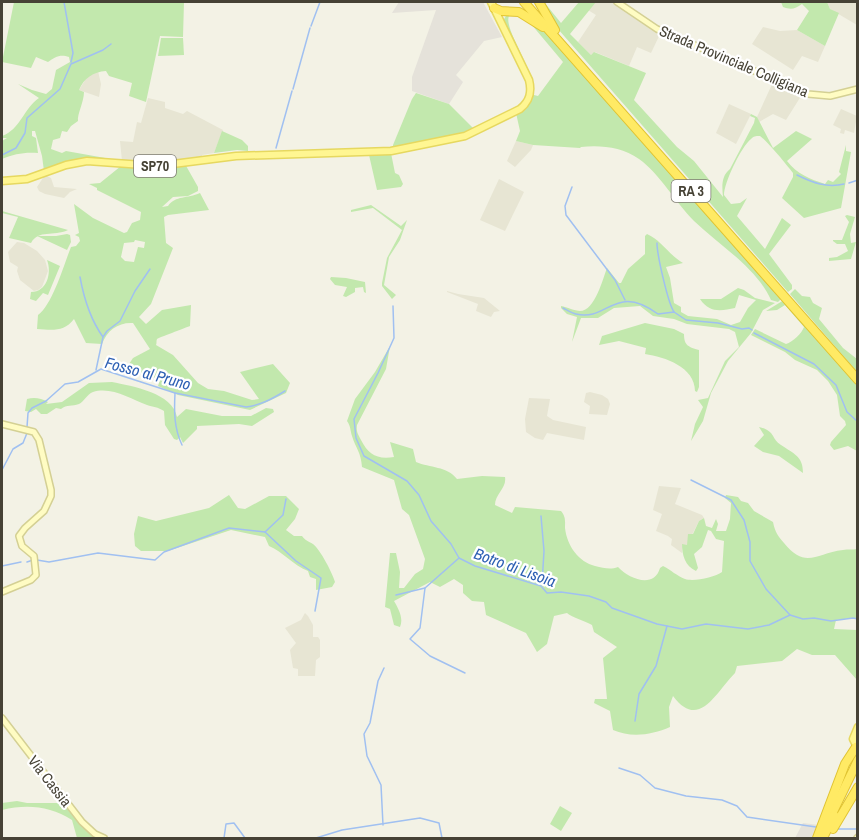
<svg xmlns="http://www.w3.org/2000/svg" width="859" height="840" viewBox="0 0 859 840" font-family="'Archivo Narrow',sans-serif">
<rect width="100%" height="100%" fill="#f3f2e5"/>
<g fill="#e7e5d3">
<path d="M 583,2 L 615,2 L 661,32 L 651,53 L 637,47 L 629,66 L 595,52 L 591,55 L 578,42 L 596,15 L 588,10 Z"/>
<path d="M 827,2 L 857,2 L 857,25 L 830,9 Z"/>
<path d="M 763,27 L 780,31 L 797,30 L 825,46 L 818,62 L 802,56 L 793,70 L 752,44 Z"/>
<path d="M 98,71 L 101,84 L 99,97 L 79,90 L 87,77 Z"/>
<path d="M 774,80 L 803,93 L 786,120 L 773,114 L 759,122 L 757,117 Z"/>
<path d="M 148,98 L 165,102 L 165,108 L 183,114 L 187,111 L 223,130 L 214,153 L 202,155 L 202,159 L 162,164 L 122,161 L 120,141 L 133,142 L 137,122 L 141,123 Z"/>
<path d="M 729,104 L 751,114 L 736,144 L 716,133 Z"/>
<path d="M 841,109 L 857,116 L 854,133 L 845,130 L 844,134 L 840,133 L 841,129 L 833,125 Z"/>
<path d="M 516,141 L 533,145 L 531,150 L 515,167 L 507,161 Z"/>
<path d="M 45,175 L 51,178 L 54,187 L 77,189 L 70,192 L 64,198 L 45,194 L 39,191 L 37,187 Z"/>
<path d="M 499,179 L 524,192 L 505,231 L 480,220 Z"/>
<path d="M 17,242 L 24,243 L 37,251 L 45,260 L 48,271 L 42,287 L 38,290 L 34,291 L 20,280 L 17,271 L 18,267 L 10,262 L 8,252 Z"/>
<path d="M 447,291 L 458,294 L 484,298 L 500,311 L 494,312 L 491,317 L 476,311 L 478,304 L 447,292 Z"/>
<path d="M 590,392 L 602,395 L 608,399 L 610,404 L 607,415 L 589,414 L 590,406 L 584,402 L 586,393 Z"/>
<path d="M 529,398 L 550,399 L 547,416 L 553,420 L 586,427 L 584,440 L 547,433 L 543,440 L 535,438 L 526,432 L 525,419 Z"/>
<path d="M 659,486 L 681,488 L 675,504 L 702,515 L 704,518 L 699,521 L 687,545 L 682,545 L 682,553 L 671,545 L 672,539 L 668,536 L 656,531 L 662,514 L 653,510 Z"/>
<path d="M 305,613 L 308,616 L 313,625 L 313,637 L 318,637 L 320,640 L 320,657 L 316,660 L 315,676 L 298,676 L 298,669 L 293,668 L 290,650 L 296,643 L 285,628 L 301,620 Z"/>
</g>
<g fill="#e5e2da">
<path d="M 399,2 L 483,2 L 502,37 L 484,41 L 456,75 L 463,82 L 449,104 L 412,91 L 412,77 L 436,10 L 392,13 Z"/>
<path d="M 803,823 L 819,825 L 815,838 L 795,838 Z"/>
</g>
<g fill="#c2e8ad" fill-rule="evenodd">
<path d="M 14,2 L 184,2 L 183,37 L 160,36 L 146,102 L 129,96 L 132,83 L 109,76 L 106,71 C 93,72 84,78 79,90 L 84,92 C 84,102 77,114 78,121 L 71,126 L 67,132 L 62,131 L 60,138 L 53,140 L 51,149 L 62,153 L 66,151 L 122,161 L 77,160 L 44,171 L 42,156 L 35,131 L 32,131 L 32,136 L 36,138 L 38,153 C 24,152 14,154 2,159 L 2,141 L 7,138 L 2,138 L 2,136 C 20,130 24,108 39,98 L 18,84 L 32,90 L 46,94 L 52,89 L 56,70 L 70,62 L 69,57 C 60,54 55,57 48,62 L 36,57 L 31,68 L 2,62 Z"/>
<path d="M 542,2 L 544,2 L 561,23 L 579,2 L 596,2 L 570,34 L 591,55 L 594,52 L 646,73 L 634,100 L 677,147 L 694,161 L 723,197 C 722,187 721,176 730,169 L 754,123 L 755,118 L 750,116 L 751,114 L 757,117 L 773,148 L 796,131 L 812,139 L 787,161 C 797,174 810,179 825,184 L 828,180 L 833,182 L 841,174 L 839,172 L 846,145 L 846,151 L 851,152 L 841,208 L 804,218 L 782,198 L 793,177 L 793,173 C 786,164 767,141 760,136 C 755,136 754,136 751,139 C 741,147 724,183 724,195 L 731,204 L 740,203 L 747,198 L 737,216 L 765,249 L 782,218 L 791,225 L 769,254 L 792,285 L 792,289 L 788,292 L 551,21 Z"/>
<path d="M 781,2 L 827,2 L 830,9 L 839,13 L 825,46 L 797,30 L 809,11 L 802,4 C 795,9 791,10 783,7 Z"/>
<path d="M 512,12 L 517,12 L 544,29 L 782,298 L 778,302 L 771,300 C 756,267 720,246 694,221 C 675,202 661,175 639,159 C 622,147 601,145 581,147 L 580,148 L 533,145 L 516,141 L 520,131 L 516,113 C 524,109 532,102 533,92 C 533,77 510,36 503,21 L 507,14 ZM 514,14 L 526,18 L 563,62 L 538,96 L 534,95 C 536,72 503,29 509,16 Z"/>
<path d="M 161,38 L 183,38 L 184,55 L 158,56 Z"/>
<path d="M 416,93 L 449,104 L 475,130 L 464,134 L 393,149 L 393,145 L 412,99 Z"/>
<path d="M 222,131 L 242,140 L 248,146 L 248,151 L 237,150 L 214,153 Z"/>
<path d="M 391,153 L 395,173 L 399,175 L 403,184 L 401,187 L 377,190 L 369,155 Z"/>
<path d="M 185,164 L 198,187 L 198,191 L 188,196 L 173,197 L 162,207 L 168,206 C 176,195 187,199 200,193 L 209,210 L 168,215 L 164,217 L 166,243 L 173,248 L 151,304 L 139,317 L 146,324 L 162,310 L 191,305 L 190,326 C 185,328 158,338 157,339 C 156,341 157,343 156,345 L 173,355 L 198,383 L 208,389 L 224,391 L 252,400 L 259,399 L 240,372 L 273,364 L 290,383 L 286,393 L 250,410 L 178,395 L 158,386 L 160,380 L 127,367 L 133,358 L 150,349 L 133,323 C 119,322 107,330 102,344 L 86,343 L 74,319 C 64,332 53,330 37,329 L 38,315 C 53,304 64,264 71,247 L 76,246 L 80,241 L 79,237 L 75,235 L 79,233 L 74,204 L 93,218 L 124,233 L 127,232 L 132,223 L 140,220 L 141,212 L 97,190 L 97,188 L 89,184 L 100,183 L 121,166 ZM 135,240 L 145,242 L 144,248 L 138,247 L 134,262 L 125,261 L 121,257 L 124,243 L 134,242 Z"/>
<path d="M 371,205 L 401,226 L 407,220 L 400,240 L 389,257 L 384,285 L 396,295 L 392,299 L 382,286 L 382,283 L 387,258 L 402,230 L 373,208 L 351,212 L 351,210 Z"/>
<path d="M 2,211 L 68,230 C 53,237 39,229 31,243 L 9,238 L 18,217 L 2,213 Z"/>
<path d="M 847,215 L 855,217 L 850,234 L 851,243 L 856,242 L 851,259 L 829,261 L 829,258 L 837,257 L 848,251 L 845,244 L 837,244 L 833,241 L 833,240 L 842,240 L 849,222 L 845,216 Z"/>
<path d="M 67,234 L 70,235 L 71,242 L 67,250 L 37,236 L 56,236 Z"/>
<path d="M 647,234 C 661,240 669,255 683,263 L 666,267 L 670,278 L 674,303 L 681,307 L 681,312 L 688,316 L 717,319 L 731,325 L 740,322 L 748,308 L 756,300 L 739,295 L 735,308 C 721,311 709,313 700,299 L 721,299 L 738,288 L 744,290 L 755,298 L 775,303 L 763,310 L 751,333 L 728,361 L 711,393 L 703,421 L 691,441 L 695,424 L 703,407 L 698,400 L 708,398 L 725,361 L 739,347 L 735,332 L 729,329 L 687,324 L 674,319 L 653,316 L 640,306 L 614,308 L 598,318 L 581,318 L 572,342 L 577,317 L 567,314 L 561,308 L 561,306 C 567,307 575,311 580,311 C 595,311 603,278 607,268 L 619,283 L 621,283 L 628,269 L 645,254 L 645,236 Z"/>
<path d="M 47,260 L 60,266 L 48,295 L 43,293 L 36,301 L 30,299 L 31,292 C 47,292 52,273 47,260 Z"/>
<path d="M 331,277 L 346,278 L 365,282 L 366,293 L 364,292 L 363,287 L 355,288 L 355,292 L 346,297 L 343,296 L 347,287 L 335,285 L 330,279 Z"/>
<path d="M 795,289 L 802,296 L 810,297 L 813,303 L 822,308 L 819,319 L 843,348 L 857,359 L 857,372 L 790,294 Z"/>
<path d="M 784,300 L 857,383 L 857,451 L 848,446 L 834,450 L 830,445 L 831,442 L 846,425 L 845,421 L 840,416 L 837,395 L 828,381 L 817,370 L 795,360 L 785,352 L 751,335 L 755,329 L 786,344 C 793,342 802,333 804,327 L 785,305 L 777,310 L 766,311 Z"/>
<path d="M 645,323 L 674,329 L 684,334 C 684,346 689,347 699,350 L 699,387 L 697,392 L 695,391 C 695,367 665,357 645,354 L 646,348 L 619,341 L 599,345 L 602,336 Z"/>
<path d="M 390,346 L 386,369 L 357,425 C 356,432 358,434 361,440 C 368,454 377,460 394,457 L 390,442 L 413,449 L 416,462 C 430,468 447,466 457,479 L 482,476 L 505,477 C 507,488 495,494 495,505 L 512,513 L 515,507 L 561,511 C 566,517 565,521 565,528 C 567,546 579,562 595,566 C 604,568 610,570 618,567 C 629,579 654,589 660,568 L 663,566 C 671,570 677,576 685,579 C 694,582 715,577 722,572 L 724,541 L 716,539 L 711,531 L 708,530 L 702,547 L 694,554 L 698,568 L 696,571 C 685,566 682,555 682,544 L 687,545 L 688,534 L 693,534 L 699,521 L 704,518 L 706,526 L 712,528 L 716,519 L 718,524 L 716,531 L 726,531 L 730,519 L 731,503 L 725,498 L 726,495 L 738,497 L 741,501 L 748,503 L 754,511 L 773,522 C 775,532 778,536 784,543 C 806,570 816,553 843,550 C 848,549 853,550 857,549 L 857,619 L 853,618 L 836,620 L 834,629 L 857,630 L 857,680 L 835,655 L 812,655 L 797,649 L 782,661 L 737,666 L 735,673 C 716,692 699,731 673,696 L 669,707 L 670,727 C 652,735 631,738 613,730 L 610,711 L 594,703 L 595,699 L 607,699 L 603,658 L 617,647 L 594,632 L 592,625 C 585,621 571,617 567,613 L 554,616 L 547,644 L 537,652 L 526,633 L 486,615 L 484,602 L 472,601 L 463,593 L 463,585 L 454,579 L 440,587 L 430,582 L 394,601 C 398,608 404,618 400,627 L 394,625 L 390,609 L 385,607 L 390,553 L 396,553 L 400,572 L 399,588 L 404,588 L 415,574 L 423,569 L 425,559 L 409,515 L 402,509 L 394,480 L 362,467 C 361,452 356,449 352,436 C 350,430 351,427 347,421 L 355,399 L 375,372 Z"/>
<path d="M 112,382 C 132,386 173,393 177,417 L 186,409 L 222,416 L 251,416 L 266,408 L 273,409 L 274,412 L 252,426 L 239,424 L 197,426 L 197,429 L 183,443 L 180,437 L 177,440 L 174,439 L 165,425 L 164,411 C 158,407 153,407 147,405 C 131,399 111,386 93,392 C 87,394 84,402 79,404 C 72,407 67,404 61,409 L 56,408 L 47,414 L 41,414 L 36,409 L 31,412 L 25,411 L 27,399 C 34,397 41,398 48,402 L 46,404 L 62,402 L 89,383 Z"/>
<path d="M 759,427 C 776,431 771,439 781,445 C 794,454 803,456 803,473 L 779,456 L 763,452 L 754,446 L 764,435 Z"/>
<path d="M 229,495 L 238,508 L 245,509 L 269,496 L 286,496 L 299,509 L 295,519 L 286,530 L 294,536 L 302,536 C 306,541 308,541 313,544 C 320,549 333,574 335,582 L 332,587 L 316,590 L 316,579 L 310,577 L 308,571 C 293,565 283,552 269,546 L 265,537 L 231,530 L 168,551 L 141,551 L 135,546 L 134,534 L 138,516 L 156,521 L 209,508 Z"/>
<path d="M 17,801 L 27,803 L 64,803 L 85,829 L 94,835 L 92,838 L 77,838 L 72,820 C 50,806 27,804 2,810 L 2,803 Z"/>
<path d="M 560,806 L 572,813 L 561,831 L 550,824 Z"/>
</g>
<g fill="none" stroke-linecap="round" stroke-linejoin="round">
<g stroke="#a0c0f1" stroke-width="1.5">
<path d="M 64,2 L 73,53 L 71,62"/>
<path d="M 311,26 L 320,2"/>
<path d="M 293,89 L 310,28"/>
<path d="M 276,148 L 292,91"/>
<path d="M 2,155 L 16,148 L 25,133 L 27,118 L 60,89 L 71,64 L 103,50 L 111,44"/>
<path d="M 797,175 C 813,183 827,188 844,184"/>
<path d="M 849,183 L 858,180"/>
<path d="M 572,187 L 565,206 L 566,215 L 615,280 L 625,300"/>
<path d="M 657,243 C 657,255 668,303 674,312"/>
<path d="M 80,277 C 84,299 90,319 103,337"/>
<path d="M 393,306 L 394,338 L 378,373 L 354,419 L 356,438 L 364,456 L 407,481 L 419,495 L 431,521 L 451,544 L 459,558 L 475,566 L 541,586 L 547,593 L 561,592 L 589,596 L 606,602 L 612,608 L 657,624 L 682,629 L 706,624 L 748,629 L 769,625 L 790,615 L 803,619 L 814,618 L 831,621 L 853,618 L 858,619"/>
<path d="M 563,308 C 567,310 572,313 576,314 C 608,322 615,282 658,314 L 674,312 L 686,320 L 718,323 L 742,329 L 749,328 L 752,330"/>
<path d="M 754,333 L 814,364 L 836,385 L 847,412 L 858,422"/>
<path d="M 96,370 L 103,337 L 107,331 L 120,321 L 135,291 L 150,269"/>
<path d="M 175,393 C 174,412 174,428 182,445"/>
<path d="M 27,427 L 28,413 L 32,408 L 46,401 L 65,384 L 78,382 L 101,369 L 175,393 L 246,407 C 261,405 272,399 285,391"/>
<path d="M 2,470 L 13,449 L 23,443 L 27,433"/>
<path d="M 691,480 L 731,500 L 744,520 L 750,542 L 750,561 L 766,589 L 790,615"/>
<path d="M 541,516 L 544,551 L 542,584"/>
<path d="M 265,532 L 283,515 L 286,499"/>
<path d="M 459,558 L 425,588 L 420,628 L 410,639 L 430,656 L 465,673"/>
<path d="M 37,560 L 49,562 L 98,553 L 155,560 L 164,552 L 229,528 L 265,532 L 296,561 L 321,578 L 315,611"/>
<path d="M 27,562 L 33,560"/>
<path d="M 2,566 L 21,562"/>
<path d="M 396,595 L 425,588"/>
<path d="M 635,721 L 639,694 L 656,666 L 667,626"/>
<path d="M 619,768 L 640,775 L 655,788 L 686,796 L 722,800 L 737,806 L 747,817 L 816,827"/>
<path d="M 383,825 L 381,785 L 367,756 L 364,734 L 370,723 L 378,681 L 384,668"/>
<path d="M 838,829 L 857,829"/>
<path d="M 224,838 L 226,824 L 234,823 L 245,838"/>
<path d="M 316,838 L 342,830 L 420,818 L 439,823 L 442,838"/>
</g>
<g stroke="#d4d094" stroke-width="8">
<g id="secondary">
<path d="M 617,2 L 657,29 L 808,94 L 830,96 L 858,89"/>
<path d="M 2,424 L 34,432 L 39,440 L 51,490 L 51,496 L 44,511 L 25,528 L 19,536 L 22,546 L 34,556 L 36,575 L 31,580 L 2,592"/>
<path d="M 2,718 L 82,822 L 95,834 L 104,838"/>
<path d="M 857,838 L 858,837"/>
</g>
</g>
<g stroke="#e6d860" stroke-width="9">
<g id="primary">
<path d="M 2,181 L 27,179 L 66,165 L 87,161 L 157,166 L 236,156 L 391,151 L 465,136 L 520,109 C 530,101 532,92 529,80 L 491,2"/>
<path d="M 858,727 L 853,739 L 858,749"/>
</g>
</g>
<g stroke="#e0c332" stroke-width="10">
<g id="motorway">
<path d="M 524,2 L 858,380"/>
<path d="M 539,2 L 555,30"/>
<path d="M 494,8 L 501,11 L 519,12 L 543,27"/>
<path d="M 830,818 L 858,760"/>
<path d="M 833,829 L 858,787"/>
<path d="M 817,838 L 845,764 L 856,747"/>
<path d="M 823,838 L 834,815"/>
</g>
</g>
<use href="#secondary" stroke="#fffcc3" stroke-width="5"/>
<use href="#primary" stroke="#fff692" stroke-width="6"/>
<use href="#motorway" stroke="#ffea64" stroke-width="8"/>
</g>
<g text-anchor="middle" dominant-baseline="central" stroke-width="4.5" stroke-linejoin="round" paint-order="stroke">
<g fill="#fff" stroke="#7e7b72" stroke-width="1.5">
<rect x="134" y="155" width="42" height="22" rx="4.5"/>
<rect x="671.5" y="180" width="39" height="22" rx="4.5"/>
</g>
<g font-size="14" font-weight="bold" fill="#464235">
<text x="155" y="166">SP70</text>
<text x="691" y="191">RA 3</text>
</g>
<g font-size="15" fill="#464235" stroke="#fff">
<text transform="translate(734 61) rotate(23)">Strada Provinciale Colligiana</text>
<text transform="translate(50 781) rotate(52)">Via Cassia</text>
</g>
<g font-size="16" font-style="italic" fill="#2c5fb3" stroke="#fff">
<text transform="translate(148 373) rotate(15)">Fosso al Pruno</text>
<text transform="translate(515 567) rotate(20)">Botro di Lisoia</text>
</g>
</g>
<rect width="859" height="840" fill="none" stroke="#464235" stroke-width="6"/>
</svg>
